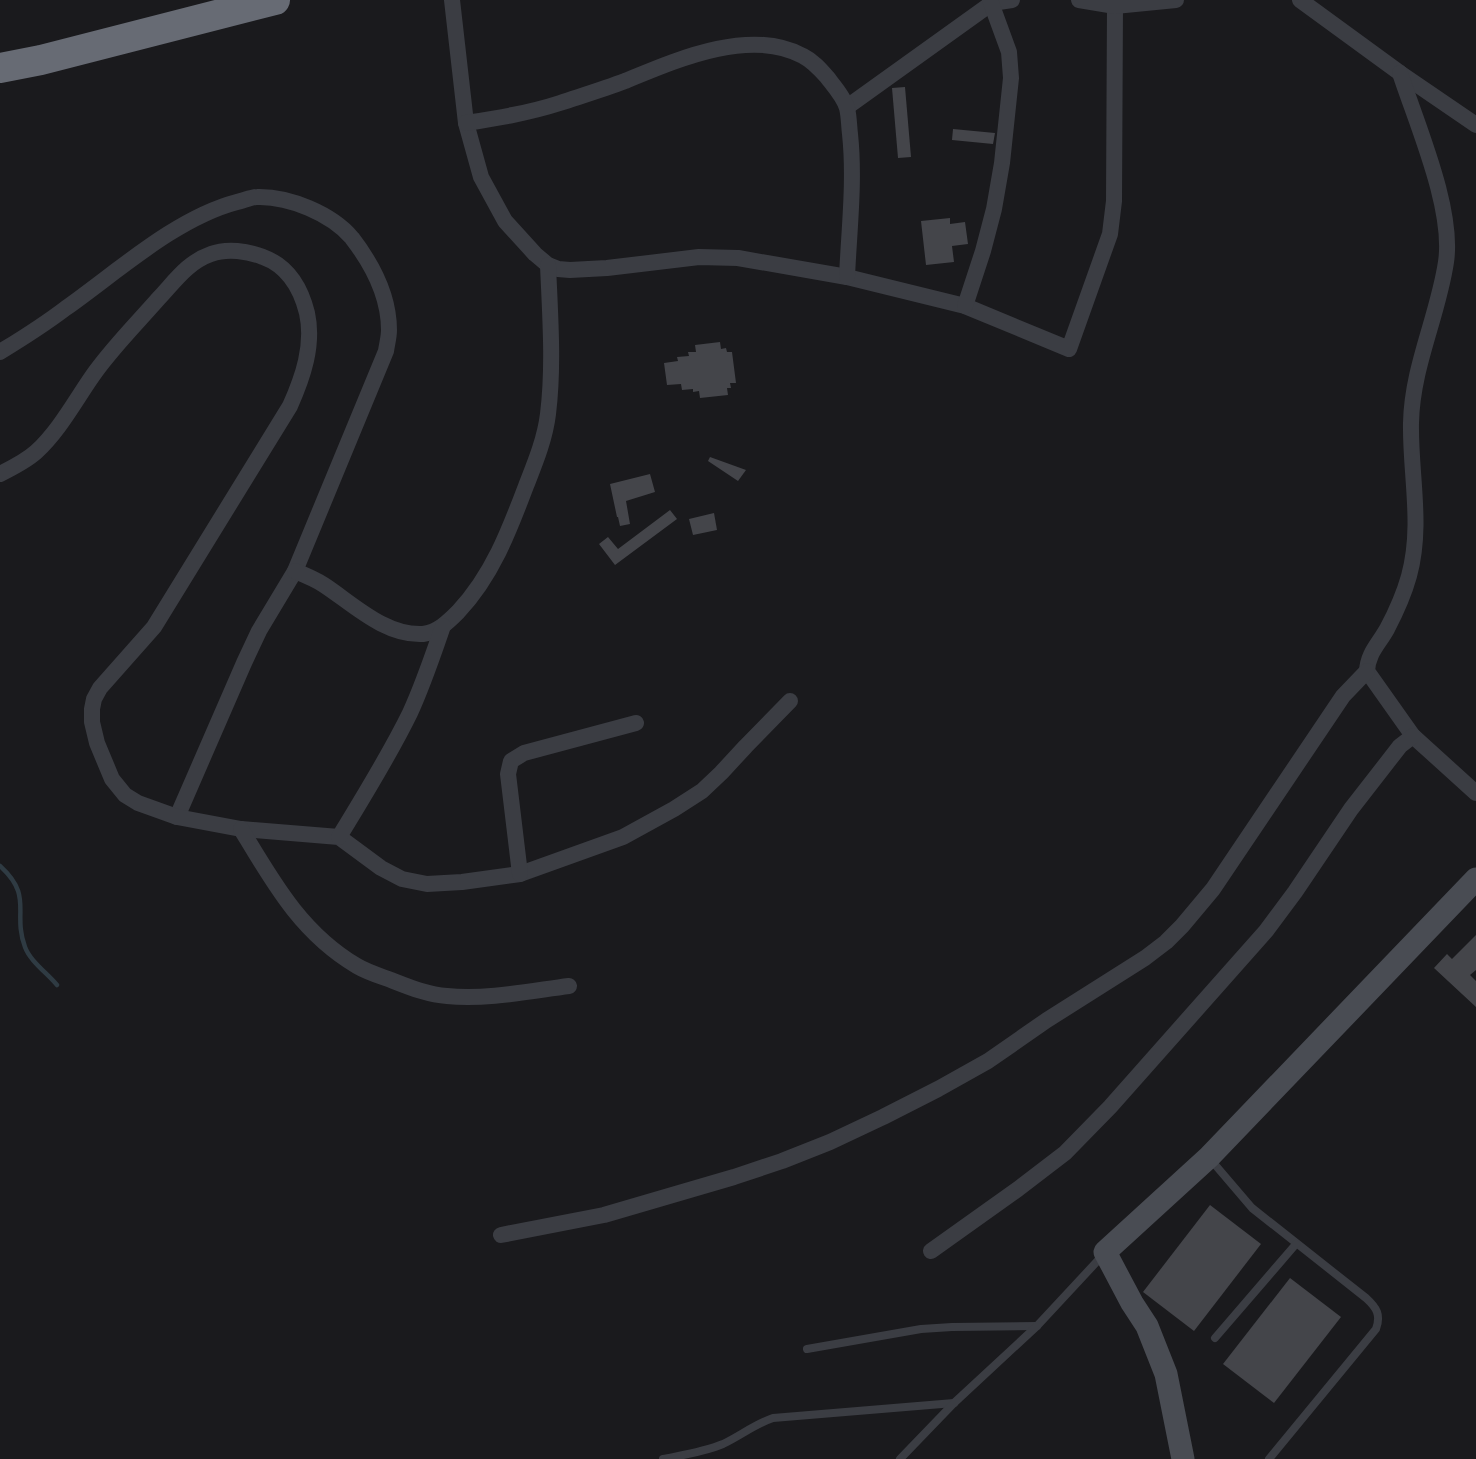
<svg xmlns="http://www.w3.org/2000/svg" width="1476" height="1459" viewBox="0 0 1476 1459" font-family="'Space Grotesk',sans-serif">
<rect width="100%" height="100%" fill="#1a1a1d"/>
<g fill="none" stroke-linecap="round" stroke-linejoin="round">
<path stroke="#2f3b43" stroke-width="4.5" d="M 0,866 C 34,897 12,912 25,947 C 30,961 47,973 57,985"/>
</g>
<g fill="#44454a">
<path d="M 905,87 L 911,157 L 898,158 L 892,88 Z"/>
<path d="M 953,129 L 995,133 L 993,144 L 952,140 Z"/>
<path d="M 950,218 L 950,224 L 965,222 L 968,244 L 952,246 L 954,262 L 926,265 L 921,221 Z"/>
<path d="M 720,342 L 721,349 L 726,348 L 727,352 L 732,352 L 736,383 L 730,383 L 731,388 L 727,388 L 728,395 L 700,398 L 699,391 L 693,392 L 693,389 L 682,390 L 681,384 L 667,385 L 664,363 L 678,361 L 677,357 L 689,356 L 688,352 L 696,352 L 695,345 Z"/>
<path d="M 710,457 L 746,470 L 738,481 L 708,461 Z"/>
<path d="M 650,474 L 655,492 L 626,501 L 630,524 L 620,526 L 618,517 L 617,517 L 610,484 Z"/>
<path d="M 670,510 L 677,519 L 615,565 L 599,544 L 608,537 L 618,549 Z"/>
<path d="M 714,513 L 717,530 L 693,535 L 689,519 Z"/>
<path d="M 1476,935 L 1476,970 L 1470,975 L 1476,981 L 1476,1007 L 1434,968 L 1447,954 L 1452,959 Z"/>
<path d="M 1210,1205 L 1261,1244 L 1194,1331 L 1143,1292 Z"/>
<path d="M 1290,1278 L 1341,1317 L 1274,1403 L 1223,1364 Z"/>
</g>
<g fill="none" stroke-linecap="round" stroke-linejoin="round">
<g stroke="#3b3d43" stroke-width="8">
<path d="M 1211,1160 L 1252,1208 L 1366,1298 C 1377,1308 1381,1315 1376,1329 L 1269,1459"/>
<path d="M 1215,1338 L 1296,1244"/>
<path d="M 807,1349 L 921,1329 L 952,1327 L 1037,1326"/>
<path d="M 663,1459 C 683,1455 704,1452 723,1444 C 740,1436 755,1424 773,1418 L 954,1403"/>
<path d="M 900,1459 L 954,1403 L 1037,1326 L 1103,1255"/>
</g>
<g stroke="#3b3d43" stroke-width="16">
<path d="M 452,0 L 466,123 L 481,177 L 505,221 L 535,254 L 548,265 L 558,269 L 570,270 L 607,268 L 699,257 L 738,258 L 847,277 L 965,306 L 1069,349 L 1110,234 L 1114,201 L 1115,6"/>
<path d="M 1079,0 L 1115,6 L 1176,0"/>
<path d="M 1300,0 L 1400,73 L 1476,125"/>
<path d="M 1400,73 C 1417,125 1454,209 1446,262 C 1438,316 1412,367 1411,423 C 1410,474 1423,525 1409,576 C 1404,594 1396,612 1387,629 C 1378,645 1368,653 1367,671 L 1413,736 L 1476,793"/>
<path d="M 847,107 L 992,3 L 1012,0"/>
<path d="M 466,123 C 498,118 529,113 560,103 C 581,96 604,89 625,81 C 676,60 750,27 803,56 C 813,61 820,69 827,77 C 834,86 844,97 847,108 C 849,116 849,126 850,134 C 855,181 849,230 847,277"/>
<path d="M 965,306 L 983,251 L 994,209 L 1002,163 L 1011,78 L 1009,52 L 990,0"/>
<path d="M 0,352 C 23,338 45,324 66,308 C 117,272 176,218 237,202 C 243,201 251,197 257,197 C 289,196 332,214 352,238 C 372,264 389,296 389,330 C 389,337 387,344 386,351 L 295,571 L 259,631 L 244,663 L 177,817"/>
<path d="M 0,474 C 12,468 26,461 36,452 C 61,429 77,397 96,371 C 115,345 138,322 159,298 C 175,281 188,262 211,254 C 227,248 248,251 263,257 C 288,266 301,289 307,313 C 314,345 303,377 290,406 L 154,627 L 100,688 L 94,699 L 92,709 L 92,722 L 97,743 L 112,779 L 125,795 L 138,803 L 177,817 L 241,829 L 339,837 L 381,868 L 402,879 L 427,884 L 462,882 L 520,874 L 623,837 L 674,809 L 702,791 L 721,773 L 746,746 L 790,701"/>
<path d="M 295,571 C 305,575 315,579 324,585 C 353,604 385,636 423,634 C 438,632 448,622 458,612 C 492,576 509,531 526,486 C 535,463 545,439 548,414 C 554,365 550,314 548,265"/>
<path d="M 241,829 C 273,882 301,933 357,966 C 367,972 380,976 391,980 C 409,987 428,995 447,996 C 486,1000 530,991 569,986"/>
<path d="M 339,837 C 364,796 389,756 410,713 C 423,685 433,655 443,626"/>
<path d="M 520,874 L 508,774 L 511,761 L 524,753 L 636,723"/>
<path d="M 501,1235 L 604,1215 L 734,1177 L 782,1161 L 830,1142 L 883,1117 L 938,1089 L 988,1061 L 1047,1020 L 1145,958 L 1166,942 L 1182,926 L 1213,889 L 1343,696 L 1367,671"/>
<path d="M 931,1251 L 1018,1189 L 1065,1153 L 1110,1107 L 1266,931 L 1295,892 L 1351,809 L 1400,746 L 1413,736"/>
</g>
<path stroke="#494c53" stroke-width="23" d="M 1183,1459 L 1166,1374 L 1147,1326 L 1132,1303 L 1105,1252 L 1209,1157 L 1476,879"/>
<path stroke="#676b74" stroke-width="30" d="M 0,68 L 41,60 L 275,0"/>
</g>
</svg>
